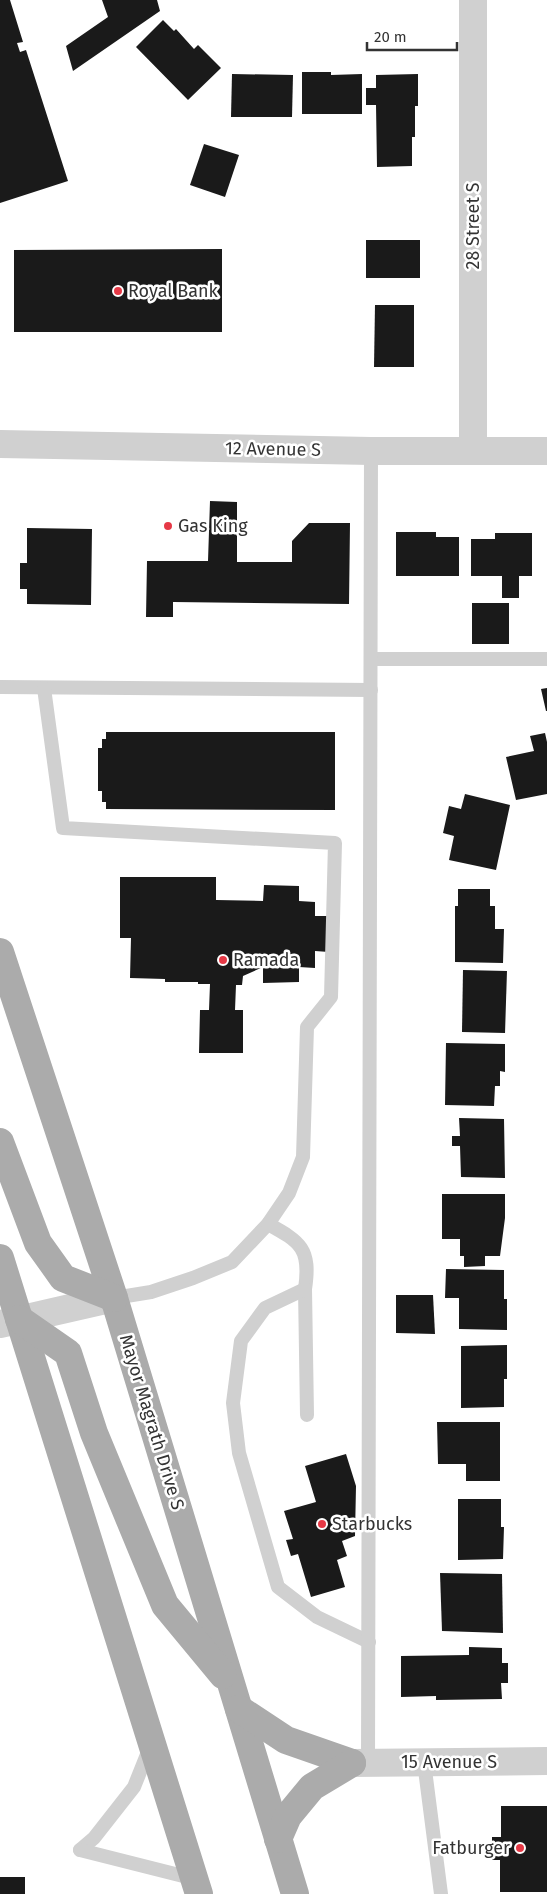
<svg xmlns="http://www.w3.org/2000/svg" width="547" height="1894" viewBox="0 0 547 1894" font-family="'Fira Sans',sans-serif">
<rect width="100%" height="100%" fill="#fff"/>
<g fill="#1a1a1a">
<path d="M 0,0 L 10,0 L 23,42 L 17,43 L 20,52 L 26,50 L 68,181 L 0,203 Z"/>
<path d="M 102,0 L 157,0 L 160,11 L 73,71 L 66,46 L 108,17 Z"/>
<path d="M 163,20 L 174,31 L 176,29 L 194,49 L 198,45 L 221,68 L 188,100 L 136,47 Z"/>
<path d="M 302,72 L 331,72 L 331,75 L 362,74 L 362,114 L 302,114 Z"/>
<path d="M 232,74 L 293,75 L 292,117 L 231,117 Z"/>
<path d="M 418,74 L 418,106 L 415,106 L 415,137 L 412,137 L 412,166 L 377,167 L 376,105 L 366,105 L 366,88 L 376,88 L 376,75 Z"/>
<path d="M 204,144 L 239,155 L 225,197 L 190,185 Z"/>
<rect x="366" y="240" width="54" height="38"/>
<path d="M 222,249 L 222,332 L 14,332 L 14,250 Z"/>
<path d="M 375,305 L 414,305 L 414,367 L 374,367 Z"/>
<path d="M 210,501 L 237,502 L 237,562 L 292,562 L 292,541 L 309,523 L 350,523 L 349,604 L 173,602 L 173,617 L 146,617 L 147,561 L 208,561 Z"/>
<path d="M 27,528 L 92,529 L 91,605 L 27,604 L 27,589 L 20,589 L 20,563 L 27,563 Z"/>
<path d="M 396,532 L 436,532 L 436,537 L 459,537 L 459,576 L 396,576 Z"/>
<path d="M 495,533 L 532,533 L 532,576 L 519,576 L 519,598 L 502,598 L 502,576 L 471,576 L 471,539 L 495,539 Z"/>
<rect x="472" y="603" width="37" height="41"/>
<path d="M 547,688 L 547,711 L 546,711 L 541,689 Z"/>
<path d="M 106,732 L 335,732 L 335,810 L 106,809 L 106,802 L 102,802 L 102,791 L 98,791 L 98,748 L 102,748 L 102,739 L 106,739 Z"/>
<path d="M 545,733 L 547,742 L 547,794 L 516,800 L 506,757 L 534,751 L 530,736 Z"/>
<path d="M 465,794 L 510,805 L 496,870 L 449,860 L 454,836 L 443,833 L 449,806 L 461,809 Z"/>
<path d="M 120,877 L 216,877 L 216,900 L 263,901 L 264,885 L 299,886 L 299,901 L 315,902 L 315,916 L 330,916 L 329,952 L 315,951 L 315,968 L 299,967 L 299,982 L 263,983 L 263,967 L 243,976 L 242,985 L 236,985 L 235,1010 L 243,1010 L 243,1053 L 199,1053 L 200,1010 L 209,1010 L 210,984 L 198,984 L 198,982 L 165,982 L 165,979 L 130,978 L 131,938 L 120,938 Z"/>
<path d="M 458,889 L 490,889 L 490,906 L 495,906 L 495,929 L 504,929 L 503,963 L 455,962 L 455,906 L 458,906 Z"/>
<path d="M 463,970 L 507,971 L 505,1033 L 462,1032 Z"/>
<path d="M 446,1043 L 505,1044 L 505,1072 L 500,1071 L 500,1086 L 495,1086 L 494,1106 L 445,1105 Z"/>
<path d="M 459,1118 L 504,1119 L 505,1178 L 461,1177 L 460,1146 L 452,1146 L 452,1136 L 460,1136 Z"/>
<path d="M 442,1194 L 505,1194 L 505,1218 L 500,1256 L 485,1256 L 485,1266 L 464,1267 L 464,1256 L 460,1256 L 460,1239 L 442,1239 Z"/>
<path d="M 446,1269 L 504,1270 L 504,1299 L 507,1299 L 507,1330 L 459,1329 L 459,1298 L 445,1298 Z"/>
<path d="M 396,1295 L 433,1295 L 435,1334 L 396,1333 Z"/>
<path d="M 507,1345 L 507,1379 L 504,1379 L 504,1407 L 461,1408 L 461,1346 Z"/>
<path d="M 437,1422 L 500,1422 L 500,1481 L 466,1481 L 466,1464 L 438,1464 Z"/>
<path d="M 346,1454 L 356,1486 L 355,1536 L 342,1541 L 347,1556 L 337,1560 L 345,1587 L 311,1597 L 298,1554 L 291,1556 L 286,1540 L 293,1539 L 284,1511 L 316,1502 L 305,1466 Z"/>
<path d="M 458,1499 L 501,1499 L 501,1527 L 504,1527 L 503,1559 L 458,1560 Z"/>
<path d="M 440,1573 L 502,1574 L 503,1633 L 442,1631 Z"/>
<path d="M 469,1647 L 502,1648 L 502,1663 L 508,1663 L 508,1683 L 501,1683 L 502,1699 L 436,1700 L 436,1696 L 401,1697 L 401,1656 L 469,1655 Z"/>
<path d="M 501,1806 L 547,1806 L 547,1892 L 500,1892 L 500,1860 L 492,1860 L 492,1837 L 501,1837 Z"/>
<rect x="0" y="1877" width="25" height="17"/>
</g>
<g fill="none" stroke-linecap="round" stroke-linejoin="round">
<g stroke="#d0d0d0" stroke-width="14">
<path d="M 371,659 L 547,659"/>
<path d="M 0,687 L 371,690"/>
<path d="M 44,688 L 63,828 L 335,843 L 331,997 L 307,1027 L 303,1157 L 289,1193 L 268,1224 L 232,1262 L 193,1278 L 151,1292 L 114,1298"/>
<path d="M 268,1224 C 301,1242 311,1249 305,1289 L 307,1415"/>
<path d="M 305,1289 L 265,1308 L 241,1341 L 233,1403 L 239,1453 L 278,1587 L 317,1617 L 369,1642"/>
<path d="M 424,1762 L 441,1894"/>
<path d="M 368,1763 L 371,451"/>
<path d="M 80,1850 L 94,1838 L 134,1787 L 150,1747"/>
<path d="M 80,1850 L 195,1879"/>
</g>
<g stroke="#d0d0d0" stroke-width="28">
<path d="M 473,0 L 473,451"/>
<path d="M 0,444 L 371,451 L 547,451"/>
<path d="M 0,1324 L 114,1298"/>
<path d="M 352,1763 L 547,1761"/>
</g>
<g stroke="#ababab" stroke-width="28">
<path d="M 0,952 L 114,1298 L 295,1894"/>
<path d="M 0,1142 L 38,1243 L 63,1278 L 114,1298"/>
<path d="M 0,1258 L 199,1894"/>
<path d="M 19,1319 L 68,1353 L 94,1433 L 165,1605 L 223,1675"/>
<path d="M 239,1709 L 286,1740 L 352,1763"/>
<path d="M 278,1839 L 288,1816 L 312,1787 L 352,1763"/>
</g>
</g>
<g fill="#e63946" stroke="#fff" stroke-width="2">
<circle cx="118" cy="291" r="5"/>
<circle cx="168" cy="526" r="5"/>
<circle cx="223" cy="960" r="5"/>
<circle cx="322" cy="1524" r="5"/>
<circle cx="520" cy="1848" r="5"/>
</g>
<g text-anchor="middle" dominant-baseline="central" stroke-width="5" stroke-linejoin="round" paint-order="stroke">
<g font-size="18" fill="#333" stroke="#fff">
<text transform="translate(473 226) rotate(-90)">28 Street S</text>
<text transform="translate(273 449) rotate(1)">12 Avenue S</text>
<text transform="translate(152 1422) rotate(73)">Mayor Magrath Drive S</text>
<text x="449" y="1762">15 Avenue S</text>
</g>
<g font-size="18" fill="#333" stroke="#fff" text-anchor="start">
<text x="128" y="291">Royal Bank</text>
<text x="178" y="526">Gas King</text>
<text x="233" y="960">Ramada</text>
<text x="332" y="1524">Starbucks</text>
<text x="510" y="1848" text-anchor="end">Fatburger</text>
</g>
</g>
<path d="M367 42v8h90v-8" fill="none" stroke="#333333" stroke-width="2.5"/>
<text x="374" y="42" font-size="15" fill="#333333" stroke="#ffffff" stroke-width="4" paint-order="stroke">20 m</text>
</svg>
